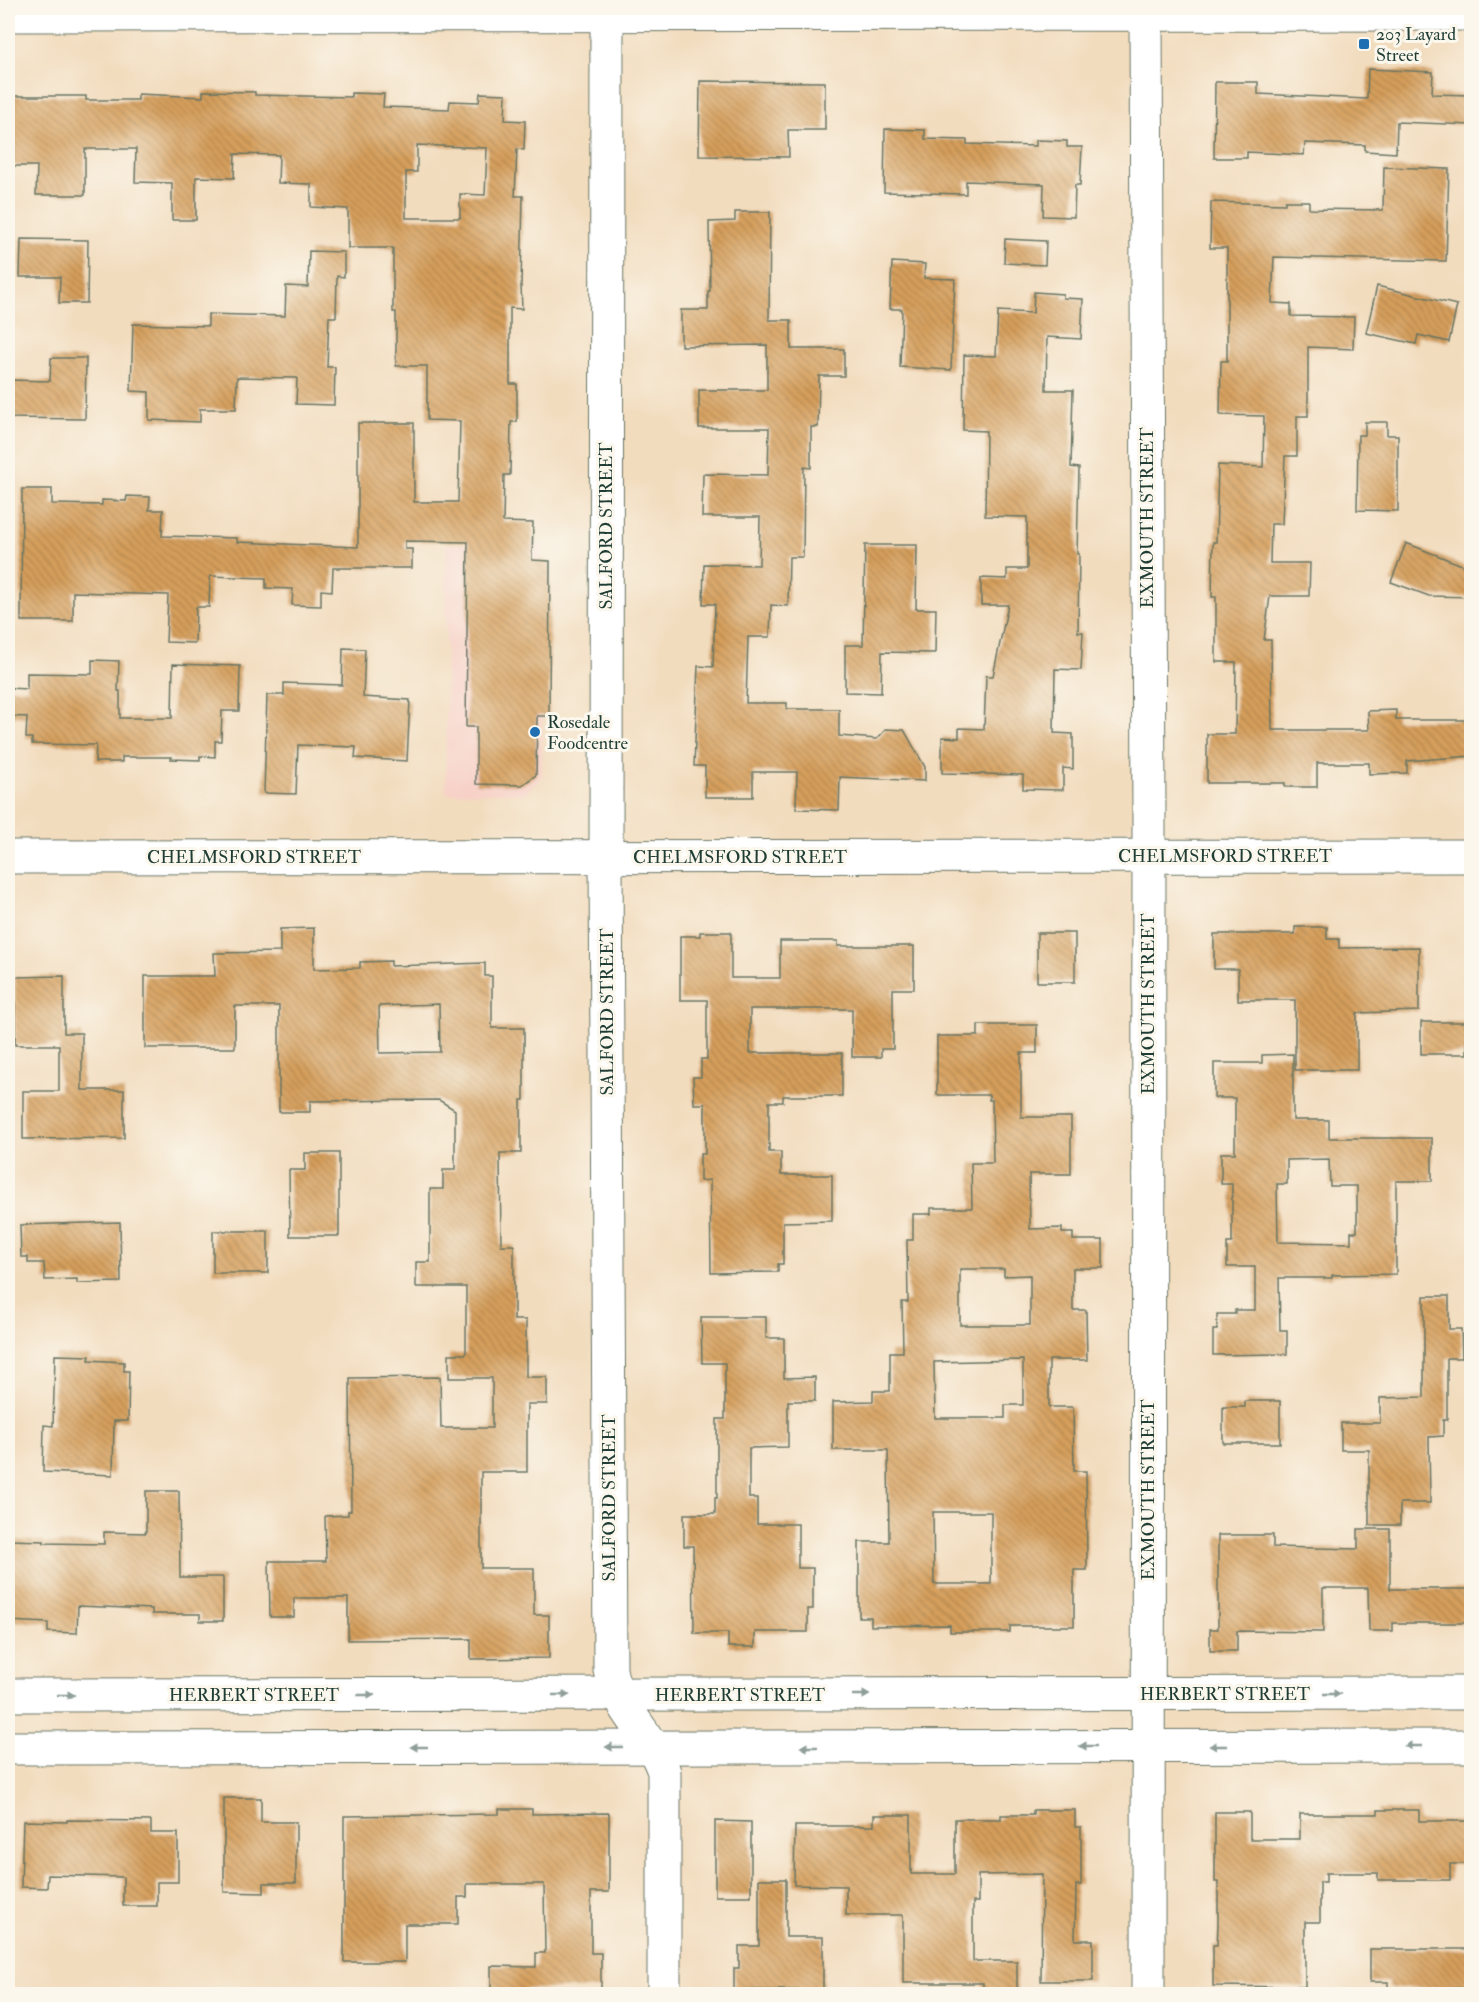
<svg xmlns="http://www.w3.org/2000/svg" width="1479" height="2002" viewBox="0 0 1479 2002" font-family="'IM FELL Double Pica',serif">
<defs>
<pattern id="building-back-hatch" width="6" height="6" patternUnits="userSpaceOnUse" patternTransform="scale(1.5)"><rect width="6" height="6" fill="#d69f5b"/><path d="M-1 5l2 2M0 0l6 6M5-1l2 2" fill="none" stroke="#ad834c"/></pattern>
</defs>
<rect width="100%" height="100%" fill="#fbf7ec"/>
<filter id="ink" filterUnits="userSpaceOnUse"><feTurbulence type="fractalNoise" baseFrequency=".0167" numOctaves="2"/><feDisplacementMap in="SourceGraphic" scale="12" xChannelSelector="R" yChannelSelector="G"/><feConvolveMatrix kernelMatrix="1 2 1 2 8 2 1 2 1" color-interpolation-filters="sRGB"/></filter>
<filter id="wash" filterUnits="userSpaceOnUse"><feTurbulence type="fractalNoise" baseFrequency=".008" numOctaves="4" result="noise"/><feDisplacementMap in="SourceGraphic" scale="24" xChannelSelector="R" yChannelSelector="G"/><feGaussianBlur stdDeviation="1.35" result="paint"/><feColorMatrix in="noise" values="0 0 0 0 0 0 0 0 0 0 0 0 0 0 0 0 0 1.4 0 .05"/><feComposite in="paint" operator="in"/></filter>
<g filter="url(#wash)">
<rect width="100%" height="100%" fill="#f2dcbe"/>
<path fill="#f7d1c8" d="M 446,544 L 542,544 L 542,776 L 526,793 L 446,793 Z"/>
<g id="blocks">
<g fill="url(#building-back-hatch)" fill-rule="evenodd">
<path d="M 1368,69 L 1433,72 L 1432,94 L 1472,95 L 1472,125 L 1397,122 L 1396,153 L 1365,151 L 1365,145 L 1305,143 L 1304,155 L 1247,152 L 1247,158 L 1214,158 L 1215,82 L 1258,82 L 1258,94 L 1367,99 Z"/>
<path d="M 700,81 L 825,82 L 825,130 L 788,130 L 789,157 L 699,156 Z"/>
<path d="M 203,91 L 255,92 L 255,95 L 351,97 L 351,93 L 384,94 L 383,107 L 449,109 L 450,101 L 479,102 L 480,93 L 506,94 L 505,120 L 525,121 L 524,150 L 517,149 L 515,196 L 523,196 L 521,286 L 522,309 L 510,308 L 510,384 L 517,384 L 517,422 L 511,422 L 510,475 L 504,475 L 503,522 L 533,523 L 532,560 L 550,561 L 549,716 L 537,716 L 536,775 L 522,785 L 476,784 L 476,727 L 466,727 L 468,542 L 405,541 L 405,549 L 412,549 L 412,568 L 333,568 L 332,591 L 321,590 L 321,606 L 292,605 L 293,589 L 266,588 L 266,578 L 210,576 L 209,607 L 196,607 L 195,643 L 166,642 L 168,595 L 73,592 L 73,621 L 21,621 L 22,489 L 52,489 L 52,504 L 102,505 L 102,500 L 126,501 L 127,496 L 150,497 L 149,510 L 163,510 L 162,536 L 237,538 L 237,542 L 358,547 L 358,423 L 414,423 L 414,502 L 458,502 L 460,421 L 427,420 L 427,366 L 396,366 L 396,312 L 393,312 L 393,248 L 348,248 L 348,209 L 311,207 L 311,184 L 278,183 L 279,155 L 235,154 L 234,178 L 196,177 L 196,220 L 172,220 L 172,183 L 135,182 L 136,149 L 85,149 L 85,195 L 36,195 L 37,166 L 8,166 L 8,96 L 86,96 L 86,100 L 138,100 L 138,94 L 203,97 ZM 417,145 L 487,148 L 485,195 L 460,194 L 460,218 L 406,218 L 406,172 L 417,172 Z"/>
<path d="M 885,129 L 925,130 L 925,139 L 967,140 L 967,144 L 1036,146 L 1036,140 L 1067,141 L 1067,147 L 1082,147 L 1080,185 L 1075,185 L 1074,217 L 1043,216 L 1044,184 L 966,181 L 966,194 L 884,192 Z"/>
<path d="M 1384,167 L 1449,169 L 1446,261 L 1274,257 L 1272,303 L 1291,304 L 1291,316 L 1354,317 L 1353,349 L 1308,347 L 1308,416 L 1297,416 L 1297,456 L 1285,456 L 1282,524 L 1271,524 L 1270,563 L 1310,563 L 1309,596 L 1270,596 L 1264,640 L 1271,640 L 1272,730 L 1369,730 L 1368,711 L 1396,710 L 1396,720 L 1472,720 L 1472,756 L 1407,761 L 1407,773 L 1369,774 L 1369,763 L 1317,763 L 1317,787 L 1285,787 L 1285,783 L 1207,783 L 1207,734 L 1235,734 L 1236,662 L 1216,662 L 1216,597 L 1212,597 L 1213,542 L 1216,542 L 1218,465 L 1263,467 L 1264,416 L 1220,415 L 1221,361 L 1227,361 L 1227,248 L 1210,248 L 1211,202 L 1285,204 L 1285,201 L 1309,201 L 1309,209 L 1383,210 Z"/>
<path d="M 735,212 L 770,212 L 769,320 L 791,320 L 791,349 L 844,349 L 844,376 L 819,376 L 818,427 L 811,427 L 811,468 L 804,467 L 803,557 L 789,557 L 788,606 L 771,605 L 770,637 L 748,637 L 746,703 L 787,703 L 787,709 L 839,709 L 839,736 L 877,739 L 886,729 L 904,730 L 925,767 L 925,781 L 840,777 L 839,810 L 796,809 L 797,772 L 753,772 L 753,797 L 705,797 L 705,766 L 694,766 L 698,666 L 713,667 L 715,604 L 703,604 L 704,564 L 759,565 L 760,517 L 702,517 L 703,474 L 768,475 L 769,428 L 699,428 L 699,390 L 767,390 L 767,345 L 681,346 L 681,310 L 708,310 L 708,291 L 710,291 L 709,222 L 735,221 Z"/>
<path d="M 21,239 L 88,240 L 87,303 L 59,303 L 60,277 L 20,277 Z"/>
<path d="M 1005,239 L 1046,241 L 1045,265 L 1004,263 Z"/>
<path d="M 309,251 L 344,252 L 344,277 L 337,276 L 336,317 L 329,317 L 327,367 L 335,367 L 334,405 L 296,404 L 297,378 L 237,377 L 236,409 L 200,409 L 200,422 L 149,420 L 149,392 L 131,391 L 133,324 L 208,326 L 208,314 L 285,316 L 286,286 L 308,287 Z"/>
<path d="M 892,262 L 925,264 L 924,278 L 955,279 L 951,370 L 900,367 L 902,309 L 890,309 Z"/>
<path d="M 1377,286 L 1457,305 L 1449,342 L 1418,335 L 1416,344 L 1366,333 Z"/>
<path d="M 1034,292 L 1063,294 L 1063,298 L 1083,299 L 1081,339 L 1047,337 L 1046,390 L 1073,390 L 1071,467 L 1079,468 L 1077,554 L 1079,554 L 1078,632 L 1083,632 L 1081,670 L 1055,669 L 1054,733 L 1073,734 L 1073,769 L 1063,768 L 1063,790 L 1023,789 L 1023,775 L 942,773 L 942,737 L 959,738 L 959,728 L 984,729 L 986,676 L 993,676 L 1008,605 L 981,605 L 981,578 L 1007,579 L 1007,569 L 1027,569 L 1027,517 L 985,516 L 986,431 L 963,430 L 964,355 L 996,356 L 998,311 L 1033,313 Z"/>
<path d="M 51,358 L 86,358 L 85,419 L 8,418 L 8,380 L 50,381 Z"/>
<path d="M 1365,422 L 1387,422 L 1387,435 L 1398,435 L 1398,511 L 1357,510 L 1358,435 L 1365,435 Z"/>
<path d="M 1406,543 L 1472,569 L 1472,597 L 1429,596 L 1391,582 Z"/>
<path d="M 865,545 L 917,545 L 916,609 L 936,609 L 935,653 L 882,652 L 881,693 L 845,692 L 845,645 L 863,645 Z"/>
<path d="M 343,648 L 365,649 L 363,697 L 410,700 L 407,761 L 355,758 L 356,747 L 298,745 L 296,794 L 264,793 L 267,695 L 284,695 L 284,683 L 342,685 Z"/>
<path d="M 92,660 L 119,661 L 118,691 L 120,691 L 120,718 L 172,718 L 173,664 L 240,666 L 239,711 L 222,711 L 221,741 L 215,741 L 215,757 L 200,756 L 200,760 L 171,759 L 172,757 L 122,757 L 122,762 L 95,762 L 96,745 L 32,744 L 32,738 L 26,738 L 27,717 L 8,716 L 8,688 L 27,689 L 27,673 L 92,674 Z"/>
<path d="M 1295,927 L 1327,927 L 1327,939 L 1339,939 L 1339,948 L 1419,947 L 1419,1011 L 1357,1013 L 1357,1070 L 1295,1070 L 1295,1000 L 1238,1000 L 1238,969 L 1214,969 L 1214,934 L 1295,934 Z"/>
<path d="M 314,928 L 314,969 L 360,968 L 360,962 L 391,961 L 391,966 L 485,963 L 485,976 L 492,976 L 492,1028 L 524,1028 L 524,1100 L 521,1100 L 521,1153 L 500,1153 L 501,1245 L 514,1245 L 514,1320 L 526,1320 L 526,1377 L 547,1377 L 547,1404 L 527,1404 L 527,1472 L 481,1472 L 481,1568 L 534,1568 L 534,1615 L 549,1615 L 549,1658 L 471,1659 L 471,1639 L 348,1640 L 348,1598 L 294,1598 L 294,1617 L 270,1617 L 269,1561 L 326,1561 L 325,1516 L 348,1515 L 348,1511 L 351,1511 L 350,1378 L 440,1377 L 441,1428 L 492,1428 L 492,1378 L 449,1378 L 449,1354 L 466,1354 L 466,1287 L 416,1287 L 416,1262 L 430,1262 L 430,1189 L 443,1189 L 443,1170 L 455,1170 L 455,1110 L 439,1100 L 310,1101 L 310,1112 L 279,1112 L 279,1006 L 235,1006 L 235,1048 L 145,1048 L 145,976 L 215,976 L 214,953 L 280,952 L 280,929 ZM 439,1004 L 440,1052 L 380,1053 L 379,1006 Z"/>
<path d="M 700,932 L 731,932 L 731,978 L 780,978 L 780,941 L 838,941 L 838,946 L 914,946 L 914,989 L 893,989 L 893,1049 L 881,1049 L 881,1057 L 852,1057 L 852,1009 L 750,1009 L 750,1053 L 842,1053 L 842,1096 L 783,1096 L 783,1102 L 769,1102 L 769,1152 L 781,1152 L 781,1175 L 832,1175 L 832,1221 L 783,1222 L 783,1264 L 778,1264 L 778,1272 L 711,1273 L 710,1180 L 700,1181 L 700,1154 L 705,1154 L 705,1104 L 694,1104 L 693,1077 L 701,1077 L 701,1059 L 707,1059 L 707,1000 L 680,1000 L 680,936 L 700,936 Z"/>
<rect x="1037" y="933" width="38" height="49"/>
<path d="M 64,976 L 64,1033 L 82,1033 L 82,1090 L 124,1090 L 124,1138 L 23,1139 L 23,1091 L 59,1091 L 59,1045 L 15,1045 L 15,977 Z"/>
<rect x="1421" y="1022" width="46" height="32"/>
<path d="M 978,1025 L 1037,1025 L 1037,1053 L 1021,1053 L 1021,1117 L 1071,1117 L 1071,1174 L 1029,1174 L 1030,1229 L 1062,1228 L 1062,1233 L 1073,1233 L 1073,1240 L 1103,1240 L 1103,1268 L 1073,1268 L 1073,1310 L 1086,1310 L 1087,1360 L 1049,1360 L 1049,1407 L 1073,1407 L 1074,1471 L 1086,1471 L 1087,1570 L 1074,1570 L 1074,1626 L 1010,1626 L 1010,1632 L 950,1632 L 950,1625 L 871,1626 L 871,1617 L 859,1617 L 859,1542 L 889,1542 L 888,1450 L 833,1450 L 833,1402 L 873,1401 L 873,1391 L 890,1391 L 890,1352 L 903,1352 L 902,1302 L 908,1302 L 907,1240 L 913,1240 L 913,1214 L 931,1214 L 931,1208 L 972,1208 L 971,1163 L 993,1163 L 992,1100 L 989,1100 L 989,1095 L 937,1095 L 937,1036 L 978,1036 ZM 960,1269 L 1004,1269 L 1004,1276 L 1030,1275 L 1030,1325 L 960,1325 ZM 1023,1360 L 1023,1405 L 1005,1405 L 1005,1418 L 935,1418 L 934,1362 ZM 933,1512 L 991,1512 L 991,1584 L 934,1584 Z"/>
<path d="M 1293,1054 L 1293,1120 L 1329,1120 L 1329,1138 L 1432,1138 L 1432,1181 L 1396,1181 L 1396,1274 L 1332,1275 L 1332,1278 L 1279,1278 L 1280,1330 L 1287,1330 L 1287,1354 L 1213,1355 L 1213,1330 L 1217,1330 L 1217,1314 L 1235,1314 L 1235,1310 L 1255,1310 L 1255,1267 L 1227,1267 L 1227,1243 L 1232,1243 L 1232,1184 L 1221,1184 L 1221,1153 L 1235,1153 L 1235,1098 L 1214,1098 L 1214,1063 L 1262,1063 L 1262,1055 ZM 1329,1159 L 1330,1186 L 1357,1186 L 1357,1232 L 1351,1232 L 1351,1243 L 1278,1242 L 1277,1184 L 1287,1184 L 1287,1160 Z"/>
<path d="M 305,1153 L 339,1153 L 339,1236 L 290,1236 L 289,1170 L 305,1170 Z"/>
<path d="M 120,1222 L 121,1282 L 77,1283 L 77,1279 L 45,1280 L 44,1263 L 28,1263 L 28,1257 L 21,1257 L 20,1225 Z"/>
<rect x="213" y="1231" width="55" height="42"/>
<path d="M 1424,1296 L 1449,1296 L 1449,1329 L 1461,1329 L 1462,1358 L 1447,1358 L 1447,1420 L 1443,1420 L 1443,1436 L 1429,1437 L 1430,1503 L 1400,1503 L 1400,1525 L 1369,1525 L 1369,1450 L 1341,1450 L 1341,1423 L 1380,1423 L 1380,1398 L 1424,1397 Z"/>
<path d="M 701,1317 L 766,1317 L 766,1338 L 784,1338 L 784,1378 L 815,1377 L 815,1401 L 788,1401 L 788,1447 L 749,1448 L 749,1498 L 757,1498 L 757,1524 L 798,1524 L 798,1568 L 813,1568 L 813,1609 L 808,1609 L 808,1632 L 755,1632 L 755,1647 L 728,1647 L 728,1633 L 694,1633 L 693,1546 L 684,1546 L 684,1514 L 715,1514 L 715,1498 L 717,1498 L 717,1419 L 725,1419 L 725,1363 L 702,1363 Z"/>
<path d="M 55,1355 L 90,1356 L 89,1360 L 124,1362 L 124,1371 L 129,1371 L 128,1421 L 114,1421 L 113,1475 L 43,1472 L 44,1425 L 53,1426 Z"/>
<path d="M 1245,1401 L 1280,1401 L 1280,1443 L 1223,1443 L 1223,1407 L 1245,1407 Z"/>
<path d="M 146,1491 L 179,1491 L 180,1577 L 223,1577 L 223,1621 L 200,1621 L 200,1614 L 152,1614 L 152,1609 L 78,1606 L 77,1633 L 48,1632 L 48,1623 L 8,1621 L 8,1540 L 44,1541 L 44,1543 L 104,1544 L 104,1532 L 146,1533 Z"/>
<path d="M 1358,1529 L 1390,1529 L 1390,1589 L 1472,1589 L 1472,1623 L 1393,1623 L 1393,1631 L 1369,1631 L 1368,1588 L 1323,1588 L 1323,1632 L 1237,1631 L 1237,1651 L 1210,1651 L 1210,1629 L 1218,1629 L 1218,1535 L 1273,1535 L 1273,1547 L 1358,1549 Z"/>
<path d="M 224,1798 L 261,1798 L 261,1822 L 296,1822 L 296,1883 L 264,1883 L 264,1893 L 224,1892 Z"/>
<path d="M 499,1809 L 532,1809 L 532,1814 L 609,1813 L 609,1892 L 591,1892 L 591,1953 L 601,1953 L 601,1989 L 526,1989 L 526,1995 L 491,1995 L 491,1966 L 536,1967 L 536,1953 L 545,1953 L 544,1884 L 467,1884 L 467,1897 L 458,1897 L 458,1924 L 405,1924 L 405,1962 L 344,1962 L 344,1816 L 499,1814 Z"/>
<path d="M 1033,1810 L 1075,1810 L 1075,1827 L 1081,1827 L 1081,1885 L 1076,1885 L 1075,1940 L 1093,1940 L 1093,1981 L 1041,1981 L 1042,1874 L 978,1875 L 978,1902 L 973,1902 L 973,1961 L 1017,1961 L 1017,1995 L 983,1995 L 983,1983 L 903,1983 L 903,1915 L 846,1915 L 846,1886 L 794,1885 L 795,1826 L 874,1826 L 874,1815 L 911,1815 L 911,1874 L 955,1874 L 955,1819 L 1001,1819 L 1001,1815 L 1033,1815 Z"/>
<path d="M 1378,1810 L 1419,1810 L 1419,1821 L 1472,1821 L 1472,1864 L 1450,1864 L 1450,1880 L 1378,1880 L 1378,1873 L 1326,1873 L 1326,1882 L 1320,1882 L 1320,1922 L 1305,1922 L 1305,1987 L 1213,1986 L 1213,1945 L 1217,1945 L 1218,1926 L 1218,1882 L 1215,1882 L 1215,1812 L 1250,1812 L 1250,1839 L 1300,1839 L 1300,1814 L 1378,1814 Z"/>
<path d="M 67,1820 L 151,1821 L 151,1833 L 178,1833 L 178,1882 L 157,1882 L 157,1906 L 123,1906 L 123,1877 L 48,1875 L 47,1888 L 21,1887 L 23,1821 L 67,1822 Z"/>
<path d="M 715,1821 L 751,1822 L 751,1896 L 715,1896 Z"/>
<path d="M 759,1879 L 786,1879 L 786,1937 L 823,1937 L 823,1990 L 734,1990 L 734,1968 L 739,1968 L 739,1946 L 759,1946 Z"/>
<path d="M 1370,1949 L 1472,1949 L 1472,1988 L 1388,1988 L 1388,1982 L 1370,1982 Z"/>
</g>
</g>
</g>
<g filter="url(#ink)">
<use href="#blocks" fill-opacity="0" stroke="#697564" stroke-width="1.5"/>
<g fill="none" stroke-linecap="round" stroke-linejoin="round">
<g stroke="#697564" stroke-width="35">
<g id="minor">
<path d="M 1146,14 L 1149,823 L 1148,1994"/>
<path d="M 8,15 L 1472,14"/>
<path d="M 607,15 L 606,857 L 610,1670 C 617,1709 652,1734 664,1772 L 664,1994"/>
<path d="M 8,857 L 1472,856"/>
<path d="M 8,1695 L 1472,1693"/>
<path d="M 8,1748 L 1472,1746"/>
</g>
</g>
<use href="#minor" stroke="#fff" stroke-width="33"/>
</g>
<defs><path id="oneway-solid" d="M-6-.8H1V-3.2L6.5 0L1 3.2V.8H-6Z" transform="scale(1.5)"/></defs>
<g fill="#8f9e9a">
<use href="#oneway-solid" transform="translate(1332 1694)"/>
<use href="#oneway-solid" transform="translate(66 1695)"/>
<use href="#oneway-solid" transform="translate(366 1695)"/>
<use href="#oneway-solid" transform="translate(561 1695)"/>
<use href="#oneway-solid" transform="translate(861 1695)"/>
<use href="#oneway-solid" transform="translate(1088 1746) rotate(180)"/>
<use href="#oneway-solid" transform="translate(1218 1746) rotate(180)"/>
<use href="#oneway-solid" transform="translate(1413 1746) rotate(180)"/>
<use href="#oneway-solid" transform="translate(419 1747) rotate(180)"/>
<use href="#oneway-solid" transform="translate(614 1747) rotate(180)"/>
<use href="#oneway-solid" transform="translate(809 1747) rotate(180)"/>
</g>
</g>
<g fill="#1f6fb2" stroke="#fbf7ec" stroke-width="2">
<rect x="1358" y="38" width="12" height="12" rx="3"/>
<circle cx="535" cy="732" r="6"/>
</g>
<g text-anchor="middle" dominant-baseline="central" stroke-width="6" stroke-linejoin="round" paint-order="stroke">
<g font-size="18" fill="#1f3d34" stroke="#fbf7ec" text-anchor="start">
<text x="1376" y="34">203 Layard<tspan x="1376" dy="21">Street</tspan></text>
<text x="547" y="722">Rosedale<tspan x="547" dy="21">Foodcentre</tspan></text>
</g>
<g font-size="18" fill="#1f3d34" stroke="#fbf7ec">
<text transform="translate(1147 518) rotate(-90)">EXMOUTH STREET</text>
<text transform="translate(606 526) rotate(-90)">SALFORD STREET</text>
<text x="1225" y="856">CHELMSFORD STREET</text>
<text x="254" y="857">CHELMSFORD STREET</text>
<text x="740" y="857">CHELMSFORD STREET</text>
<text transform="translate(1148 1004) rotate(-90)">EXMOUTH STREET</text>
<text transform="translate(607 1012) rotate(-90)">SALFORD STREET</text>
<text transform="translate(1148 1490) rotate(-90)">EXMOUTH STREET</text>
<text transform="translate(609 1498) rotate(-90)">SALFORD STREET</text>
<text x="1225" y="1694">HERBERT STREET</text>
<text x="254" y="1695">HERBERT STREET</text>
<text x="740" y="1695">HERBERT STREET</text>
</g>
</g>
<rect width="1479" height="2002" fill="none" stroke="#fbf7ec" stroke-width="30"/>
</svg>
